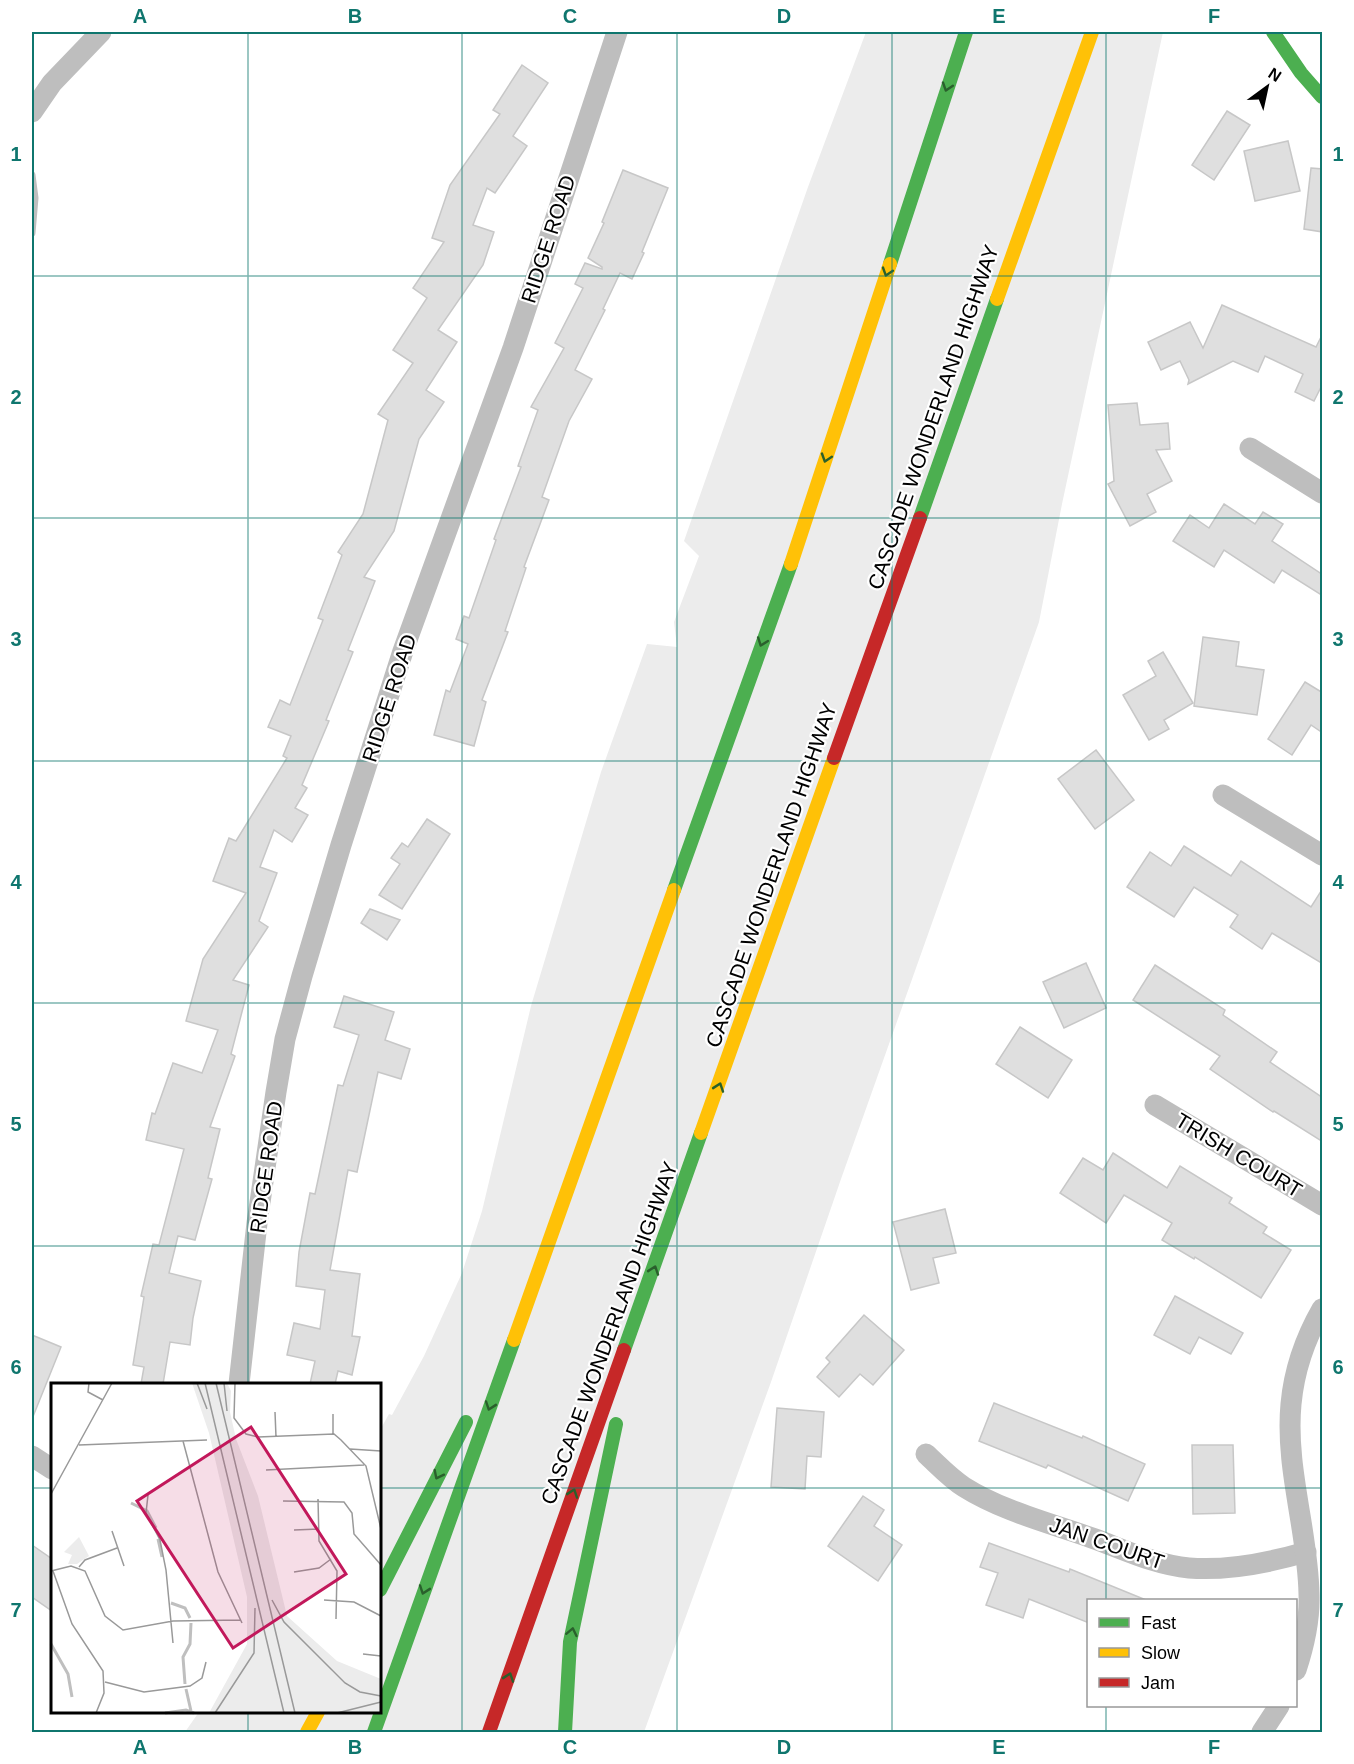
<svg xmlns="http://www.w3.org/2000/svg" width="1354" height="1764" viewBox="0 0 1354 1764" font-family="Helvetica,sans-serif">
<rect width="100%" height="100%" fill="#fff"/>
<path fill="#ececec" d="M 866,32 L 1163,32 L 1062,504 L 1039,622 L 841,1179 L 771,1382 L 644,1732 L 185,1732 L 199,1712 L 380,1712 L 380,1430 L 389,1414 L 392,1415 L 424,1356 L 462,1273 L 482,1211 L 531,1006 L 601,772 L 647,644 L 677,647 L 674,622 L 699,556 L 684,541 L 808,187 Z"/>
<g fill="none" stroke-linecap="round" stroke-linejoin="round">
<path stroke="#bfbfbf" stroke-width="7" d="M 32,175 L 35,198 L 32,233"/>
</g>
<g fill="#dfdfdf" stroke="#c7c7c7" stroke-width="1.5">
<path d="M 522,65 L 548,83 L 513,136 L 527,146 L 495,193 L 487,188 L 473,225 L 494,232 L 483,265 L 438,330 L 457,342 L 426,390 L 444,402 L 419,439 L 394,531 L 364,577 L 375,581 L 348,650 L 353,652 L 326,720 L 329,721 L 302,785 L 307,788 L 295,808 L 308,815 L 292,842 L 274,830 L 260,867 L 277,873 L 259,921 L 268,927 L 233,980 L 249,985 L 231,1054 L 235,1056 L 210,1127 L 220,1129 L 208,1178 L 212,1179 L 195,1240 L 178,1236 L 169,1273 L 201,1281 L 193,1318 L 190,1345 L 170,1342 L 163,1384 L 141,1384 L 144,1367 L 133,1365 L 144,1297 L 141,1296 L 153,1244 L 159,1245 L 184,1149 L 146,1140 L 152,1113 L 155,1114 L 173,1063 L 202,1073 L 218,1030 L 186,1021 L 203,959 L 246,893 L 213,881 L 229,838 L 236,841 L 287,758 L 283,756 L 291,736 L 268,727 L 280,700 L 290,705 L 323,620 L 318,618 L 342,555 L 338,552 L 363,514 L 388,420 L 378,414 L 413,363 L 393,350 L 427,298 L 413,288 L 444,242 L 432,238 L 450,185 L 500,114 L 493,110 Z"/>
<path d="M 1227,111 L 1250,125 L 1214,180 L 1192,165 Z"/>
<path d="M 1288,141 L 1300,191 L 1255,201 L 1244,151 Z"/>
<path d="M 1311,168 L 1323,169 L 1323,232 L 1304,229 Z"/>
<path d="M 623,170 L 668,188 L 642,252 L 644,253 L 632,279 L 620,273 L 603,309 L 605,310 L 575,370 L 592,379 L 569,421 L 542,497 L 549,500 L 524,567 L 526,568 L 505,631 L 508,632 L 482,700 L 486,702 L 474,746 L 434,735 L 446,690 L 450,692 L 468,644 L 456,639 L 464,616 L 469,618 L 496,540 L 494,539 L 521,467 L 518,466 L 538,410 L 531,407 L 564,348 L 555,343 L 583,288 L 575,284 L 585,263 L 602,269 L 602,267 L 588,258 L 604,223 L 602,222 Z"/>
<path d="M 1222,305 L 1316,347 L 1323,333 L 1323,383 L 1314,401 L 1295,392 L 1303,374 L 1265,356 L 1258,372 L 1233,361 L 1188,384 L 1189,380 L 1180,361 L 1161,370 L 1148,342 L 1190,322 L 1203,348 Z"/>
<path d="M 1137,403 L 1140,425 L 1168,423 L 1170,449 L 1156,450 L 1172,481 L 1147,494 L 1156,512 L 1130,526 L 1108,484 L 1114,481 L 1108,405 Z"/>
<path d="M 1224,504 L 1255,524 L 1263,512 L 1283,524 L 1272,541 L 1323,575 L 1323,596 L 1282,570 L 1274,583 L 1224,550 L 1214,567 L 1173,541 L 1190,515 L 1209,528 Z"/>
<path d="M 1203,637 L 1239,642 L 1236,666 L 1264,670 L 1257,715 L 1194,706 Z"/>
<path d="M 1163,652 L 1193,703 L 1164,720 L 1169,729 L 1149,740 L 1123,695 L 1156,676 L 1148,661 Z"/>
<path d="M 1305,682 L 1323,693 L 1323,733 L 1311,725 L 1292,755 L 1268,739 Z"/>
<path d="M 1096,750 L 1134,800 L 1095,829 L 1058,779 Z"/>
<path d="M 427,819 L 450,834 L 402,909 L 379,895 L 400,864 L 391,858 L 402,843 L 408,847 Z"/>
<path d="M 1184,846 L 1231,876 L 1241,861 L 1311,907 L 1323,888 L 1323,964 L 1272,933 L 1262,949 L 1230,927 L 1238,915 L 1194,887 L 1174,917 L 1127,887 L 1150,852 L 1171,866 Z"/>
<path d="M 370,909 L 400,920 L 387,940 L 361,923 Z"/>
<path d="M 1086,963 L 1106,1008 L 1064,1028 L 1043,982 Z"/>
<path d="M 1155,965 L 1225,1010 L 1223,1015 L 1277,1052 L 1270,1062 L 1323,1098 L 1323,1142 L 1274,1111 L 1273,1112 L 1210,1069 L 1220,1056 L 1133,1000 Z"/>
<path d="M 344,996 L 394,1012 L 385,1040 L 410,1049 L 401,1079 L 378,1072 L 357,1172 L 348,1170 L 330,1270 L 360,1274 L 352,1336 L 360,1337 L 352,1375 L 338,1371 L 335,1384 L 310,1384 L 315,1361 L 287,1355 L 294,1323 L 320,1329 L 325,1290 L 296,1286 L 299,1252 L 310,1193 L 315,1194 L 338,1085 L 343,1086 L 359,1035 L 334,1027 Z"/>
<path d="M 1020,1027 L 1072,1060 L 1048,1098 L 996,1064 Z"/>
<path d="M 1113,1153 L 1167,1188 L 1180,1166 L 1232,1198 L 1229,1203 L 1267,1227 L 1263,1233 L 1291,1250 L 1261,1298 L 1195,1257 L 1194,1259 L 1162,1240 L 1172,1223 L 1124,1195 L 1106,1223 L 1060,1193 L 1083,1158 L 1103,1170 Z"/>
<path d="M 945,1209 L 956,1253 L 933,1258 L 939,1283 L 911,1290 L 893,1222 Z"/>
<path d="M 1175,1296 L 1243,1333 L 1231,1354 L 1199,1337 L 1190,1354 L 1154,1335 Z"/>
<path d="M 864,1315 L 904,1350 L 873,1385 L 860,1374 L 839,1397 L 817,1377 L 830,1362 L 826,1358 Z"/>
<path d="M 32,1335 L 61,1347 L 32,1419 Z"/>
<path d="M 994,1403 L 1082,1438 L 1083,1436 L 1145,1464 L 1128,1501 L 1048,1465 L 1046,1468 L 979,1441 Z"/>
<path d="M 777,1408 L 824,1412 L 821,1457 L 807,1456 L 805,1489 L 771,1487 Z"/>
<path d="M 1192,1445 L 1233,1445 L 1235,1513 L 1193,1514 Z"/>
<path d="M 863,1496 L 884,1510 L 874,1526 L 902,1545 L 878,1581 L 828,1546 Z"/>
<path d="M 989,1543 L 1069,1572 L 1070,1569 L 1146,1600 L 1089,1600 L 1089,1623 L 1029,1599 L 1023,1618 L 986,1605 L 998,1573 L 980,1567 Z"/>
<path d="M 32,1545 L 52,1559 L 52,1611 L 32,1597 Z"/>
</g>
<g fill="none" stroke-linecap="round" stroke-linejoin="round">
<g stroke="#bebebe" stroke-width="21">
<path d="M 32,112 L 52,83 L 101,32"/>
<path d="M 1250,448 L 1322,493"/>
<path d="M 1223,795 L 1322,855"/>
<path d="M 1155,1105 L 1322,1205"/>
<path d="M 239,1384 L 257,1223 L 276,1092 L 285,1039 L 302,976 L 341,845 L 403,651 L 513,348 L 617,32"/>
<path d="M 926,1454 C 938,1465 950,1478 964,1487 C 1002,1511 1050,1523 1092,1538 C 1123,1549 1155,1565 1189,1568 C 1228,1571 1268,1563 1306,1552"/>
<path d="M 32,1456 L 52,1469"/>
<path d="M 1296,1670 C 1304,1646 1310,1621 1309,1594 C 1308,1531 1285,1468 1291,1404 C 1294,1371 1306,1337 1322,1309"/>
<path d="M 1262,1732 L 1279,1706"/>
</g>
<g stroke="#4caf50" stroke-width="14">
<path d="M 1273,32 L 1301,73 L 1322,97"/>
<path d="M 890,264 L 966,32"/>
<path d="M 920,518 L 997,299"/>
<path d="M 674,890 L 791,564"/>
<path d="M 624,1350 L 701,1133"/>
<path d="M 380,1590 L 466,1422"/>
<path d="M 374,1732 L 514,1340"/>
<path d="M 565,1732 L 570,1642 L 616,1424"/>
</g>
<g stroke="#ffc107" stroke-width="14">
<path d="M 997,299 L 1092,32"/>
<path d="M 791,564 L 890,264"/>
<path d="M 701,1133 L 834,758"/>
<path d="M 514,1340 L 674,890"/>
<path d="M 307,1732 L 318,1712"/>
</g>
<g stroke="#c62828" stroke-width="14">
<path d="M 834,758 L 920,518"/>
<path d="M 489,1732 L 624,1350"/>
</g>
</g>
<defs><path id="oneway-chevron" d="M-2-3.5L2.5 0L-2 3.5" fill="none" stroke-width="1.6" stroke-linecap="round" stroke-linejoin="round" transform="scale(1.5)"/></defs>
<g stroke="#2a602c">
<use href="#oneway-chevron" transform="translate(947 87) rotate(108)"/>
<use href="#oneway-chevron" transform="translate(887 272) rotate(108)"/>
<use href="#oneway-chevron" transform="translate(826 458) rotate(108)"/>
<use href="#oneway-chevron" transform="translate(762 642) rotate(110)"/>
<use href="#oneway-chevron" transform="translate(719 1087) rotate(-71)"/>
<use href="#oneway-chevron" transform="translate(654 1270) rotate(-71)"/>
<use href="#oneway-chevron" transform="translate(490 1406) rotate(109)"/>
<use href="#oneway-chevron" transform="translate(438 1475) rotate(117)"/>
<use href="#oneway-chevron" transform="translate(573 1493) rotate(-71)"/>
<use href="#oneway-chevron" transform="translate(424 1590) rotate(109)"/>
<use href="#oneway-chevron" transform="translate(572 1632) rotate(-78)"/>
<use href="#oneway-chevron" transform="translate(509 1677) rotate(-71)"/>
</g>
<path fill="none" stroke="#0f766e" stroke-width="1.5" stroke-opacity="0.55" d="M 248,32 L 248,1384M 462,32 L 462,1732M 677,32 L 677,1732M 892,32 L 892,1732M 1106,32 L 1106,1600M 32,276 L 1322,276M 32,518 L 1322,518M 32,761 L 1322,761M 32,1003 L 1322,1003M 32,1246 L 1322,1246M 32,1488 L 52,1488M 380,1488 L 1322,1488M 1106,1706 L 1106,1732M 248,1712 L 248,1732"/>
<g text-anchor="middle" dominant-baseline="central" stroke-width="4.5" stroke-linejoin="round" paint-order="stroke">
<g font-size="21" fill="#000" stroke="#fff">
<text transform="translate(548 239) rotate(-72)">RIDGE ROAD</text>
<text transform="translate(933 417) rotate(-71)">CASCADE WONDERLAND HIGHWAY</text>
<text transform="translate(389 698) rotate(-72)">RIDGE ROAD</text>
<text transform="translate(771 875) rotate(-71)">CASCADE WONDERLAND HIGHWAY</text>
<text transform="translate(1239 1155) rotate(31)">TRISH COURT</text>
<text transform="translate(266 1167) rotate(-82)">RIDGE ROAD</text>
<text transform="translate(609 1333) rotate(-70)">CASCADE WONDERLAND HIGHWAY</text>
<text transform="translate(1107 1543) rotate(19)">JAN COURT</text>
</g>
</g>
<g transform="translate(51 1383)">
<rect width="330" height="330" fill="#fff"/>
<path d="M 141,0 L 176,0 L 180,8 L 179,29 L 185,56 L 207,113 L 236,233 L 286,278 L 330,296 L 330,330 L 158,330 L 196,261 L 196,214 L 158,50 ZM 28,154 L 38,173 L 26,181 L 17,181 L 21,172 L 13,169 Z" fill="#ececec"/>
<path fill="none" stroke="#bfbfbf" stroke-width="3" d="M 80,120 L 96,128 L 105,145M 107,156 L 111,174M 120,220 L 134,225 L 139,235M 0,261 L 17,291 L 21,314M 134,301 L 132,274 L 139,261 L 140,240M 135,306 L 140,328M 114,330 L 135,327 L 143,330"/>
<path fill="none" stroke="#999" stroke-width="1.5" d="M 38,0 L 37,9 L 52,17M 146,0 L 156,26M 154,0 L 233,330M 165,0 L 244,330M 173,0 L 176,28M 184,0 L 183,35 L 195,51 L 207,54 L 283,51 L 290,57 L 315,83 L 330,146M 224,29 L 225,54M 282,31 L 282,51M 132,58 L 167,189 L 191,240M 28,62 L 156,57M 299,66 L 330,68M 215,87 L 313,82M 0,111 L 61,0M 97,112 L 95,130 L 109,157 L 115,187 L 122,260M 267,116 L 268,158 L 286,188 L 285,236M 232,118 L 293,119 L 301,130 L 303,151 L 330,182M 243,147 L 268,146M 61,148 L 73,183M 28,184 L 34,177 L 66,165M 0,188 L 20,183 L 34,188 L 54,233 L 72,247 L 122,238 L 190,237M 2,188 L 21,241 L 52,288 L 53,310 L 45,330M 243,189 L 268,185 L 280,176M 221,217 L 233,239 L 294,300 L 309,309 L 330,313M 273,217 L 303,219 L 330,233M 312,271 L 330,273M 54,299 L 93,309 L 139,303 L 151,295 L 155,279M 164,330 L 203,270 L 204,225M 286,330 L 330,319"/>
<path fill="#c2185b" fill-opacity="0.15" stroke="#c2185b" stroke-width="3" d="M 200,44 L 295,191 L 182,265 L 86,118 Z"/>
<rect width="330" height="330" fill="none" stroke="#000" stroke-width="3"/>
</g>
<rect width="1354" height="1764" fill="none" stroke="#ffffff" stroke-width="66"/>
<rect x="1087" y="1599" width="210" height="108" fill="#ffffff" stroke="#999999" stroke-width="1.5"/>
<rect x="1099" y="1618" width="30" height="9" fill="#4caf50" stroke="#999999" stroke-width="1.5"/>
<text x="1141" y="1629" font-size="18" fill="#000000">Fast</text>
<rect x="1099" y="1648" width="30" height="9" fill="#ffc107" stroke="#999999" stroke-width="1.5"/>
<text x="1141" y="1659" font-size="18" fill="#000000">Slow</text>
<rect x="1099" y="1678" width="30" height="9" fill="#c62828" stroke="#999999" stroke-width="1.5"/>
<text x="1141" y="1689" font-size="18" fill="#000000">Jam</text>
<g transform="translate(1267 87) rotate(33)" stroke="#ffffff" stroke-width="4.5" paint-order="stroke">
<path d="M0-4.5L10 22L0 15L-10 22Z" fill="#000000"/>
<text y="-9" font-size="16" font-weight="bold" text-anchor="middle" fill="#000000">N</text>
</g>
<rect x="33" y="33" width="1288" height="1698" fill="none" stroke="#0f766e" stroke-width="2"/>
<g font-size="20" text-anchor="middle" font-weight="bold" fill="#0f766e">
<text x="140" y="23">A</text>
<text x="355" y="23">B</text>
<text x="570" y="23">C</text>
<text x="784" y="23">D</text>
<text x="999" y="23">E</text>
<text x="1214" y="23">F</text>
<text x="16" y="161">1</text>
<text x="1338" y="161">1</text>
<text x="16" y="404">2</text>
<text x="1338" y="404">2</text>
<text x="16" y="646">3</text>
<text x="1338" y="646">3</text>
<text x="16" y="889">4</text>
<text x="1338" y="889">4</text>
<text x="16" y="1131">5</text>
<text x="1338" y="1131">5</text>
<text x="16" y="1374">6</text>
<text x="1338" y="1374">6</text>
<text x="16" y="1617">7</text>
<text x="1338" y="1617">7</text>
<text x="140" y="1754">A</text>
<text x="355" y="1754">B</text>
<text x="570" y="1754">C</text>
<text x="784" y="1754">D</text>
<text x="999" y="1754">E</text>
<text x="1214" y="1754">F</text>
</g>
</svg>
